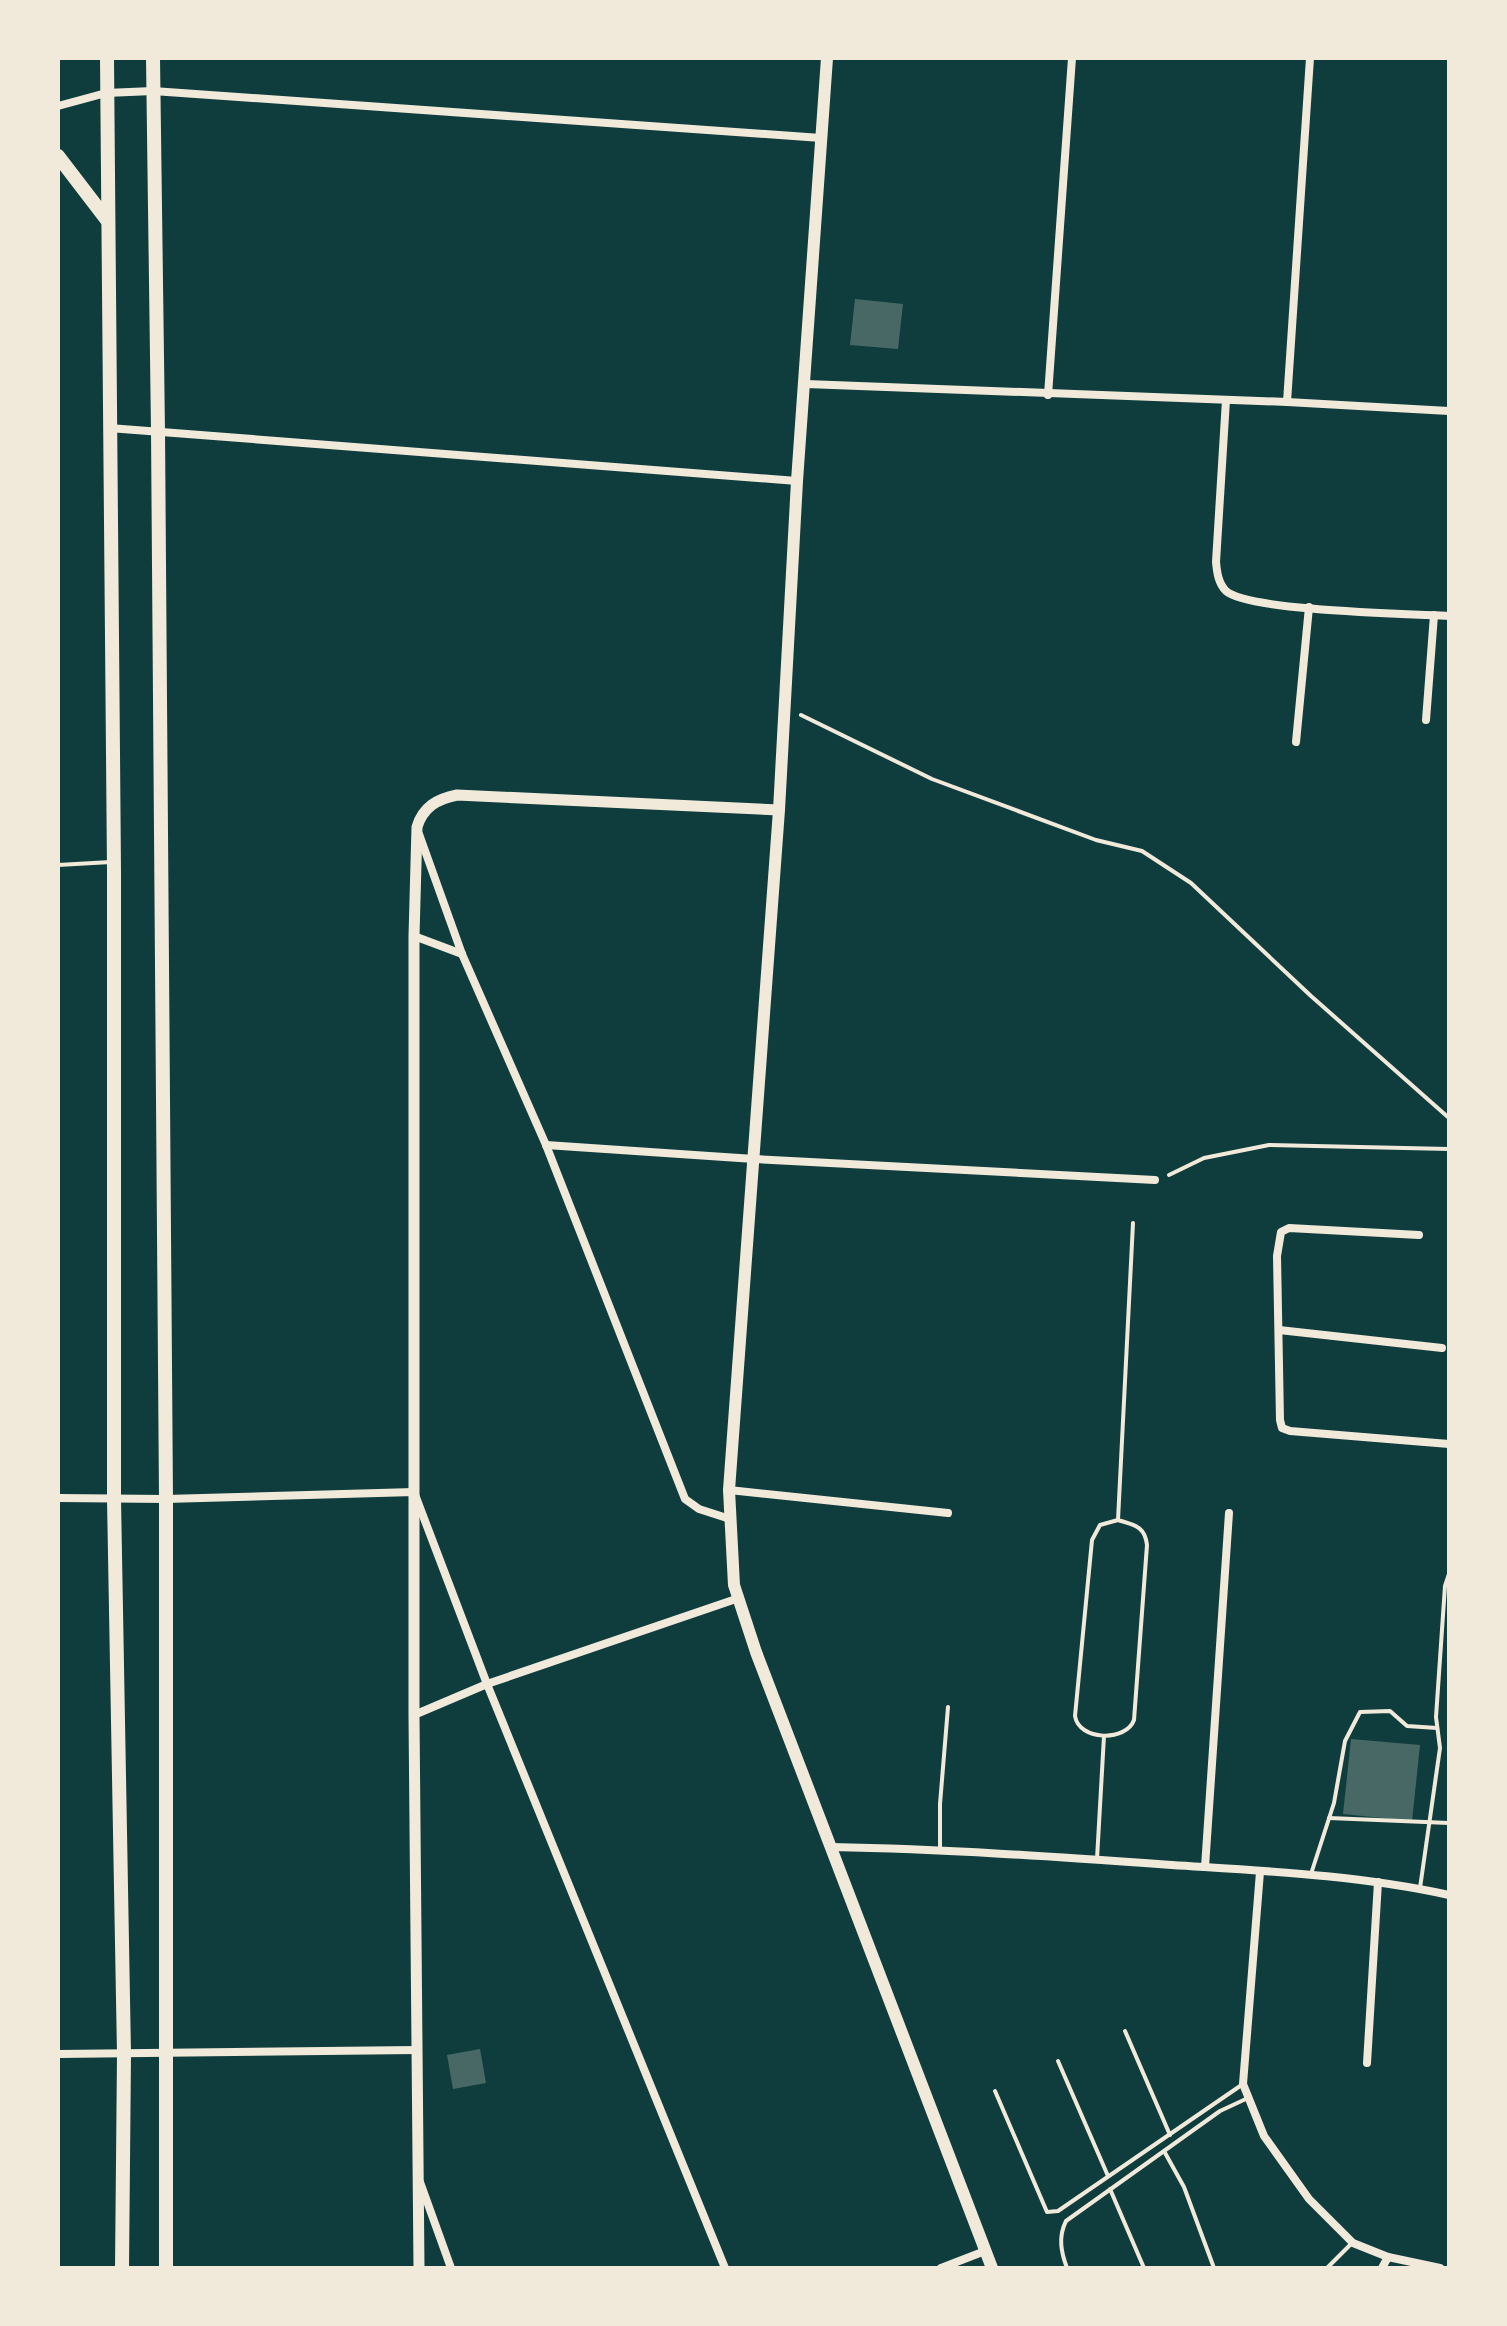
<svg xmlns="http://www.w3.org/2000/svg" width="1507" height="2326" viewBox="0 0 1507 2326" font-family="Rubik,sans-serif">
<rect width="100%" height="100%" fill="#0f3d3e"/>
<g fill="#486865">
<path d="M 855,299 L 903,304 L 898,349 L 850,345 Z"/>
<path d="M 1351,1739 L 1420,1745 L 1412,1821 L 1343,1814 Z"/>
<path d="M 480,2049 L 486,2083 L 453,2089 L 447,2055 Z"/>
</g>
<g fill="none" stroke-linecap="round" stroke-linejoin="round">
<g stroke="#f1e9da" stroke-width="4">
<path d="M 801,715 L 932,779 L 1096,840 L 1142,851 L 1191,883 L 1311,996 L 1449,1118"/>
<path d="M 1169,1175 L 1204,1158 L 1269,1145 L 1449,1149"/>
</g>
<g stroke="#f1e9da" stroke-width="4">
<path d="M 58,865 L 111,862"/>
<path d="M 1118,1520 C 1134,1525 1145,1526 1147,1545 L 1134,1720 C 1126,1742 1079,1741 1075,1716 L 1092,1540 L 1100,1525 L 1118,1520 L 1133,1223"/>
<path d="M 1329,1818 L 1449,1823"/>
<path d="M 940,1849 L 940,1804 L 948,1707"/>
<path d="M 1097,1859 L 1104,1736"/>
<path d="M 1311,1874 L 1334,1803 L 1345,1741 L 1360,1712 L 1390,1711 L 1407,1726 L 1437,1728"/>
<path d="M 1420,1888 L 1440,1748 L 1436,1717 L 1445,1586 L 1449,1574"/>
<path d="M 1125,2031 L 1170,2135"/>
<path d="M 1058,2061 L 1108,2176"/>
<path d="M 995,2091 L 1047,2212 L 1058,2211 L 1243,2084"/>
<path d="M 1164,2151 L 1184,2187 L 1214,2268"/>
<path d="M 1110,2189 L 1144,2268"/>
<path d="M 1067,2268 C 1061,2252 1058,2237 1066,2221 L 1220,2111 L 1248,2098"/>
<path d="M 1327,2268 L 1351,2244"/>
</g>
<g stroke="#f1e9da" stroke-width="8">
<path d="M 58,106 L 106,93 L 153,91 L 821,138"/>
<path d="M 806,384 L 1287,402 L 1449,411"/>
<path d="M 1048,395 L 1072,58"/>
<path d="M 1226,400 L 1216,562 C 1217,572 1218,583 1226,591 C 1248,611 1411,614 1449,616"/>
<path d="M 1287,402 L 1310,58"/>
<path d="M 109,428 L 797,481"/>
<path d="M 1426,720 L 1434,615"/>
<path d="M 1296,742 L 1309,607"/>
<path d="M 419,834 L 462,954 L 546,1145 L 685,1499 L 699,1509 L 730,1519"/>
<path d="M 414,936 L 462,954"/>
<path d="M 546,1145 L 754,1159 L 1155,1180"/>
<path d="M 1419,1235 L 1289,1228 L 1281,1232 L 1277,1256 L 1280,1420 L 1282,1428 L 1290,1431 L 1449,1444"/>
<path d="M 1279,1330 L 1442,1348"/>
<path d="M 729,1490 L 948,1513"/>
<path d="M 58,1498 L 166,1499 L 414,1492 L 487,1684 L 725,2268"/>
<path d="M 414,1715 L 487,1684 L 736,1599"/>
<path d="M 832,1847 C 945,1849 1058,1857 1172,1865 C 1264,1871 1358,1875 1449,1895"/>
<path d="M 1205,1867 L 1229,1513"/>
<path d="M 1260,1872 L 1243,2084 L 1264,2136 L 1309,2199 L 1353,2243 L 1388,2257 L 1440,2268"/>
<path d="M 58,2054 L 418,2050"/>
<path d="M 1367,2063 L 1378,1882"/>
<path d="M 420,2182 L 451,2268"/>
<path d="M 941,2268 L 985,2251"/>
<path d="M 1382,2268 L 1388,2257"/>
</g>
<path stroke="#f1e9da" stroke-width="11" d="M 419,2268 L 414,1715 L 414,936 L 417,827 C 423,807 437,799 457,795 L 779,810"/>
<path stroke="#f1e9da" stroke-width="12" d="M 827,58 L 797,481 L 779,810 L 729,1490 L 734,1585 L 756,1652 L 992,2268"/>
<g stroke="#f1e9da" stroke-width="14">
<path d="M 107,58 L 114,870 L 114,1499 L 124,2054 L 122,2268"/>
<path d="M 153,58 L 158,431 L 166,1499 L 166,2268"/>
<path d="M 58,156 L 107,220"/>
</g>
</g>
<rect width="1507" height="2326" fill="none" stroke="#f1e9da" stroke-width="120"/>
</svg>
